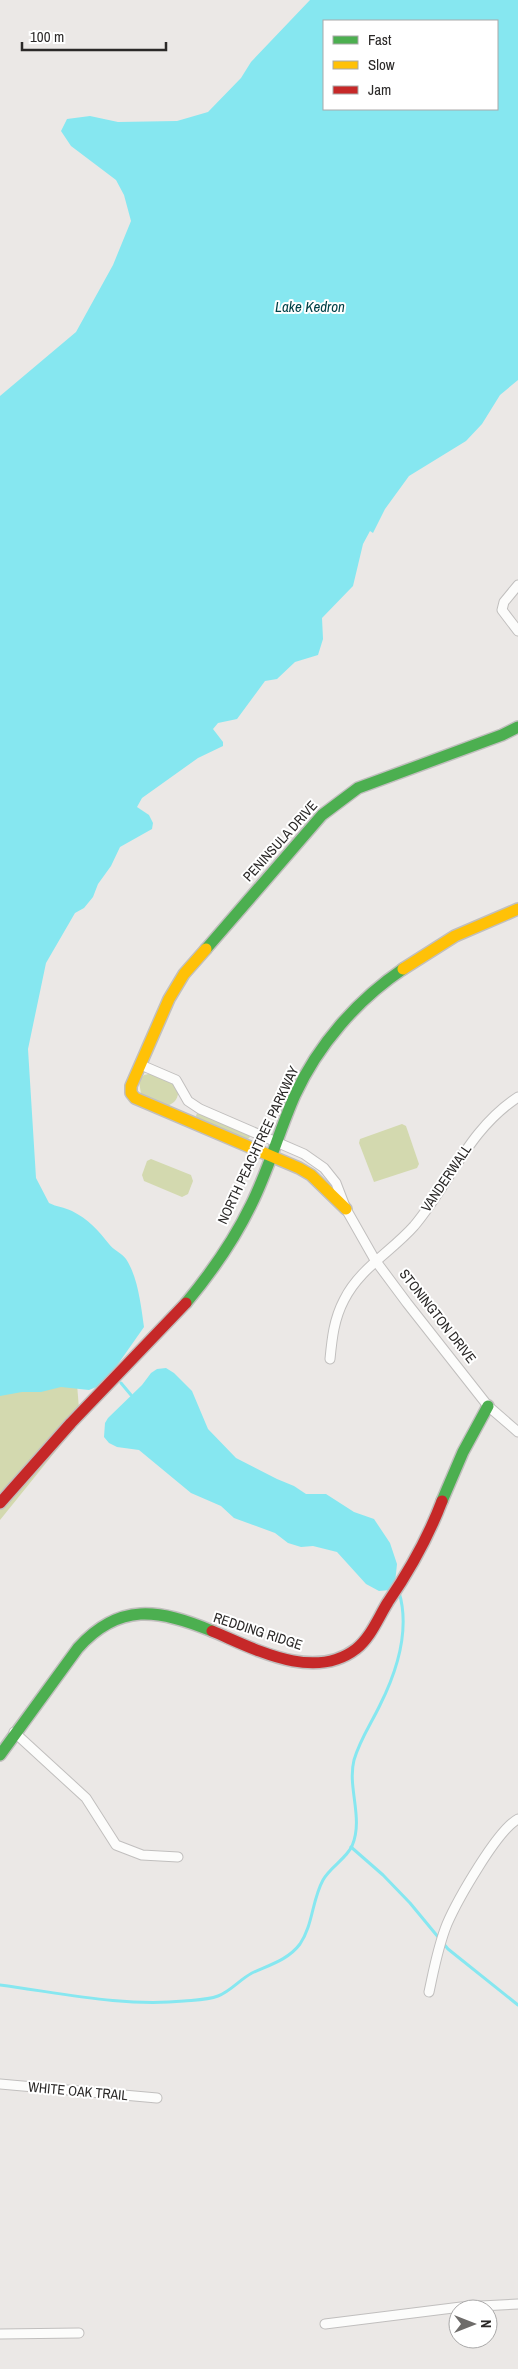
<svg xmlns="http://www.w3.org/2000/svg" width="518" height="2369" viewBox="0 0 518 2369" font-family="'Archivo Narrow',sans-serif">
<rect width="100%" height="100%" fill="#ebe8e6"/>
<g fill="#d3d9af">
<path d="M 153,1073 L 171,1080 L 178,1089 C 179,1098 175,1103 167,1106 L 141,1094 L 139,1081 L 144,1075 Z"/>
<path d="M 199,1112 L 250,1135 L 250,1137 L 247,1140 L 197,1120 L 196,1115 Z"/>
<path d="M 402,1124 L 406,1126 L 419,1164 L 417,1168 L 374,1182 L 359,1143 L 360,1139 Z"/>
<path d="M 151,1159 L 191,1175 L 193,1181 L 188,1194 L 182,1197 L 144,1181 L 142,1175 L 147,1161 Z"/>
<path d="M 76,1372 L 80,1421 L 0,1520 L 0,1373 Z"/>
</g>
<g fill="#86e7f0" fill-rule="evenodd">
<path d="M 310,0 L 518,0 L 518,380 L 500,395 L 482,424 L 466,441 L 409,476 L 385,509 L 373,533 L 370,531 L 363,544 L 353,586 L 322,618 L 323,639 L 318,655 L 295,662 L 277,679 L 265,681 L 237,719 L 218,723 L 213,729 L 223,742 L 223,746 L 198,758 L 142,798 L 137,807 L 149,815 L 153,823 L 152,829 L 120,847 L 111,866 L 98,884 L 93,897 L 84,908 L 75,913 L 46,963 L 28,1049 L 36,1178 L 49,1203 C 57,1207 64,1207 72,1211 C 88,1219 98,1230 109,1244 C 113,1250 122,1253 126,1259 C 138,1277 141,1306 144,1327 L 104,1384 L 89,1390 L 61,1387 L 41,1392 L 22,1392 L 0,1396 L 0,396 L 76,332 L 113,265 L 131,221 L 124,195 L 116,180 L 71,146 L 61,131 L 67,119 L 90,116 L 118,122 L 177,121 L 208,112 L 241,78 L 251,62 ZM 324,21 L 497,21 L 497,109 L 324,109 Z"/>
<path d="M 166,1368 L 174,1373 L 192,1391 L 208,1429 L 236,1458 L 277,1479 L 294,1486 L 306,1494 L 326,1494 L 354,1512 L 374,1519 L 390,1543 L 397,1564 L 395,1583 L 390,1590 L 379,1591 L 366,1584 L 337,1552 L 313,1546 L 301,1547 L 288,1543 L 275,1533 L 234,1518 L 221,1506 L 191,1493 L 139,1450 L 117,1447 L 109,1443 L 104,1437 L 105,1423 L 108,1418 L 142,1385 L 151,1373 L 157,1369 Z"/>
</g>
<g fill="none" stroke-linecap="round" stroke-linejoin="round">
<g stroke="#86e7f0" stroke-width="3">
<path d="M 121,1383 L 131,1395"/>
<path d="M 351,1847 L 383,1875 L 410,1903 L 448,1949 L 518,2005"/>
<path d="M 0,1985 C 61,1993 122,2007 184,2001 C 195,2000 208,2000 218,1996 C 231,1991 239,1980 252,1973 C 269,1965 288,1960 300,1944 C 313,1925 312,1900 323,1880 C 330,1867 346,1859 352,1846 C 364,1818 347,1788 354,1760 C 360,1739 371,1724 380,1705 C 397,1671 410,1629 399,1592"/>
</g>
<g stroke="#c1bfbe" stroke-width="11">
<g id="street">
<path d="M 518,585 L 504,602 L 502,610 L 518,631"/>
<path d="M 141,1065 L 176,1080 L 188,1101 L 200,1109 L 304,1154 L 324,1168 L 336,1183 L 346,1209 L 375,1260 L 407,1303 L 488,1406 L 518,1432"/>
<path d="M 330,1359 C 332,1338 334,1319 344,1300 C 360,1268 391,1252 414,1226 C 451,1182 468,1130 518,1097"/>
<path d="M 14,1732 L 86,1798 L 116,1845 L 142,1855 L 178,1857"/>
<path d="M 429,1992 C 434,1969 438,1946 447,1924 C 457,1901 497,1830 518,1819"/>
<path d="M 0,2084 L 157,2098"/>
<path d="M 325,2324 L 461,2307 L 518,2304"/>
<path d="M 0,2334 L 79,2333"/>
</g>
</g>
<g stroke="#c1bfbe" stroke-width="14">
<g id="fast">
<path d="M 206,949 L 322,815 L 358,788 L 502,735 L 518,727"/>
<path d="M 186,1303 C 211,1273 234,1240 251,1205 C 269,1169 279,1131 295,1095 C 318,1045 357,1000 403,969"/>
<path d="M 442,1501 L 463,1452 L 488,1406"/>
<path d="M 0,1755 L 78,1648 C 119,1602 159,1609 212,1631"/>
</g>
</g>
<g stroke="#c1bfbe" stroke-width="14">
<g id="slow">
<path d="M 206,949 L 184,974 L 169,999 L 131,1086 L 131,1093 L 135,1098 L 299,1168 L 311,1175 L 346,1209"/>
<path d="M 403,969 L 455,936 L 518,909"/>
</g>
</g>
<g stroke="#c1bfbe" stroke-width="14">
<g id="jam">
<path d="M 0,1503 L 71,1423 L 186,1303"/>
<path d="M 212,1631 C 253,1648 313,1682 356,1649 C 371,1637 378,1618 388,1602 C 410,1570 428,1538 442,1501"/>
</g>
</g>
<use href="#street" stroke="#fcfcfb" stroke-width="9"/>
<use href="#fast" stroke="#4caf50" stroke-width="11"/>
<use href="#slow" stroke="#ffc107" stroke-width="11"/>
<use href="#jam" stroke="#c62828" stroke-width="11"/>
</g>
<g text-anchor="middle" dominant-baseline="central" stroke-width="4" stroke-linejoin="round" paint-order="stroke">
<g font-size="14" fill="#2b2928" stroke="#fff">
<text transform="translate(280 841) rotate(-48)">PENINSULA DRIVE</text>
<text transform="translate(258 1145) rotate(-65)">NORTH PEACHTREE PARKWAY</text>
<text transform="translate(446 1178) rotate(-56)">VANDERWALL</text>
<text transform="translate(438 1316) rotate(52)">STONINGTON DRIVE</text>
<text transform="translate(258 1631) rotate(18)">REDDING RIDGE</text>
<text transform="translate(78 2091) rotate(5)">WHITE OAK TRAIL</text>
</g>
<g font-size="15" font-style="italic" fill="#004147" stroke="#fff">
<text x="310" y="306">Lake Kedron</text>
</g>
</g>
<rect x="323" y="20" width="175" height="90" fill="#ffffff" stroke="#aaa9a9"/>
<rect x="333" y="36" width="25" height="8" fill="#4caf50" stroke="#aaa9a9"/>
<text x="368" y="45" font-size="15" fill="#2b2928">Fast</text>
<rect x="333" y="61" width="25" height="8" fill="#ffc107" stroke="#aaa9a9"/>
<text x="368" y="70" font-size="15" fill="#2b2928">Slow</text>
<rect x="333" y="86" width="25" height="8" fill="#c62828" stroke="#aaa9a9"/>
<text x="368" y="95" font-size="15" fill="#2b2928">Jam</text>
<g transform="translate(473 2324) rotate(90)"><circle r="24" fill="#ffffff" stroke="#aaa9a9"/>
<path d="M0-4L9 19L0 12L-9 19Z" fill="#6e6c6a"/>
<text y="-8" font-size="14" font-weight="bold" text-anchor="middle" fill="#2b2928">N</text>
</g>
<path d="M22 42v8h144v-8" fill="none" stroke="#2b2928" stroke-width="2.5"/>
<text x="30" y="42" font-size="15" fill="#2b2928" stroke="#ffffff" stroke-width="4" paint-order="stroke">100 m</text>
</svg>
